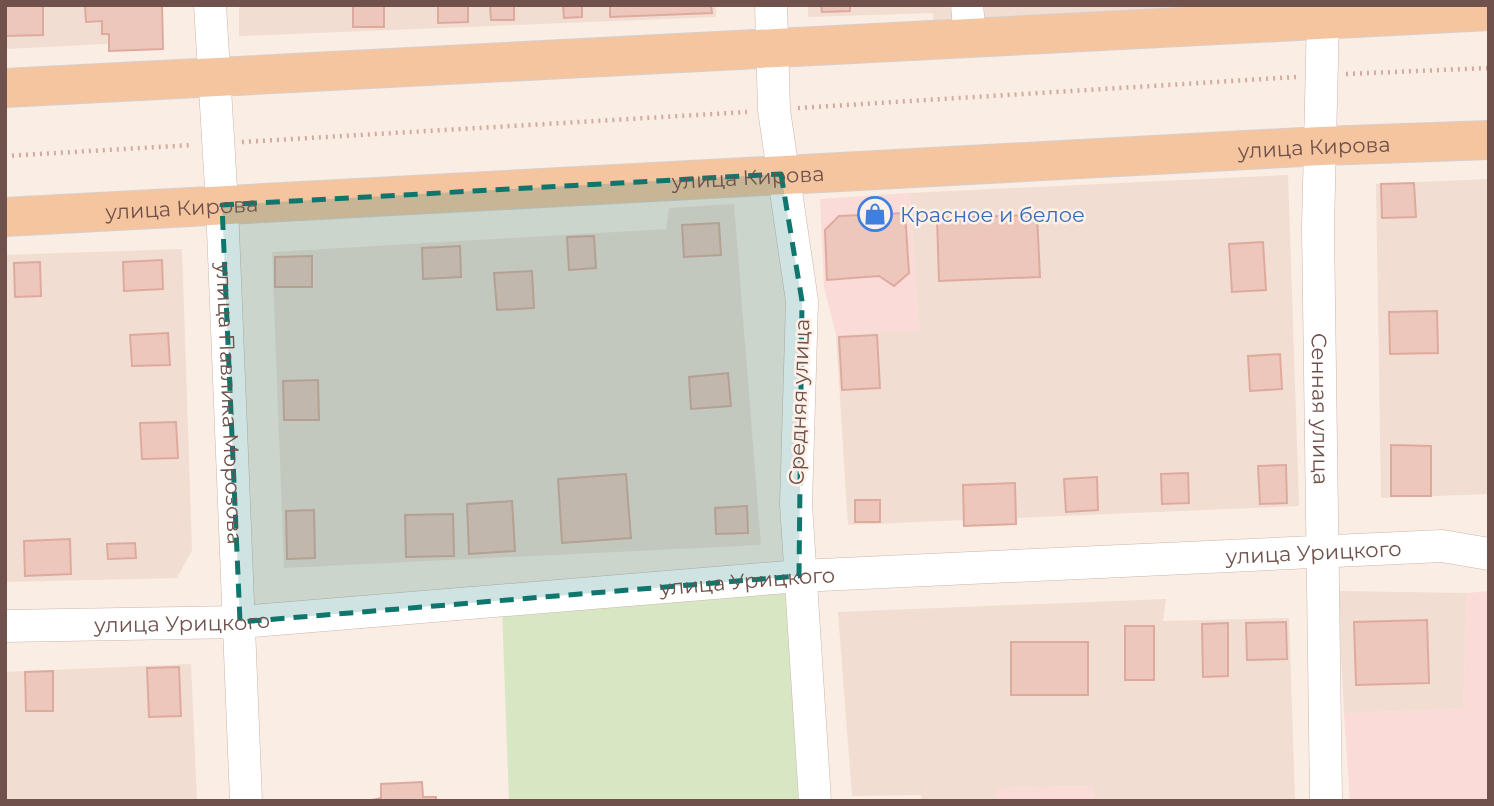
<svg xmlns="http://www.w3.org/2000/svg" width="1494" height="806" viewBox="0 0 1494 806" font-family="Montserrat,sans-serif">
<rect width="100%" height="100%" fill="#faede3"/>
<g fill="#f1ddd2">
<path d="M 5,5 L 162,5 L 164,41 L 5,49 Z"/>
<path d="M 239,5 L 716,5 L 716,17 L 239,36 Z"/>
<path d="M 808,5 L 1333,5 L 933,28 L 933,13 L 808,17 Z"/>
<path d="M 1288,175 L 1299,506 L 848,525 L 836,335 L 919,330 L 910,193 Z"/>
<path d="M 1489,179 L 1489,494 L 1381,498 L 1376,184 Z"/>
<path d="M 734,204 L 761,545 L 284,568 L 272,252 L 666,229 L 669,208 Z"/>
<path d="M 182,249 L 192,550 L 177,578 L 5,582 L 5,255 Z"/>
<path d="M 1338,591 L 1467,593 L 1463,709 L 1344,713 Z"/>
<path d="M 1166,599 L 1163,621 L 1289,618 L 1295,800 L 1094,801 L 1093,786 L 998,788 L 997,801 L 922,801 L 921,795 L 852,796 L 838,612 Z"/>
<path d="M 191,664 L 197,801 L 5,801 L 5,672 Z"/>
</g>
<g fill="#fadbd7">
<path d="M 910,193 L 919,331 L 836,335 L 824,287 L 820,199 Z"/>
<path d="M 1489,591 L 1489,801 L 1350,801 L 1344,713 L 1463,709 L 1467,593 Z"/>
<path d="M 1093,786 L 1094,801 L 997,801 L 997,788 Z"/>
</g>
<path fill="#d8e7c3" d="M 788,591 L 801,801 L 509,801 L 502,610 Z"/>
<g fill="#eec7bc" stroke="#dfaa9e" stroke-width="2">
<path d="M 5,5 L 43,5 L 43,35 L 5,36 Z"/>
<path d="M 85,5 L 162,5 L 163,49 L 109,51 L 109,34 L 102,34 L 102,21 L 86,22 Z"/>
<rect x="353" y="5" width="31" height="22"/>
<path d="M 438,5 L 468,5 L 468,22 L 438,23 Z"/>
<path d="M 490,5 L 514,5 L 514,20 L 491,20 Z"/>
<path d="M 563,5 L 582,5 L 582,17 L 564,18 Z"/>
<path d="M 610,5 L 711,5 L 712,13 L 610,17 Z"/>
<path d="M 821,5 L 850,5 L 850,11 L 822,12 Z"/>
<path d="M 1414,183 L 1416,217 L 1382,218 L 1381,184 Z"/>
<path d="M 905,213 L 909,273 L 894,286 L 879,276 L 827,280 L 825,230 L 839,216 Z"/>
<path d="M 1037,215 L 1040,277 L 939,281 L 937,218 Z"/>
<path d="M 719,223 L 721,255 L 684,257 L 682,225 Z"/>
<path d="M 594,236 L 596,268 L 569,270 L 567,237 Z"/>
<path d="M 1263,242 L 1266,290 L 1232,292 L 1229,244 Z"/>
<path d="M 460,246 L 461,277 L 423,279 L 422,248 Z"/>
<path d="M 312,256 L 312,287 L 275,287 L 275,257 Z"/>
<path d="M 162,260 L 163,289 L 124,291 L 123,262 Z"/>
<path d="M 40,262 L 41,296 L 15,297 L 14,263 Z"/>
<path d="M 532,271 L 534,308 L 497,310 L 494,273 Z"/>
<path d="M 1437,311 L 1438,353 L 1390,354 L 1389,312 Z"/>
<path d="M 168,333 L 170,365 L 132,366 L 130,335 Z"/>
<path d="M 877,335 L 880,388 L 842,390 L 839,337 Z"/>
<path d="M 1280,354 L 1282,389 L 1250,391 L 1248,356 Z"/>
<path d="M 728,373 L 731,406 L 691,409 L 689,377 Z"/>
<path d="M 318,380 L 319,420 L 284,420 L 283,381 Z"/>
<path d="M 176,422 L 178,458 L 142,459 L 140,423 Z"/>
<path d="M 1391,445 L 1431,446 L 1431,496 L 1391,496 Z"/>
<path d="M 1286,465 L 1287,503 L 1260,504 L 1258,466 Z"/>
<path d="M 1188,473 L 1189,503 L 1162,504 L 1161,474 Z"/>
<path d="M 626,474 L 631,538 L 562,543 L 558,479 Z"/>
<path d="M 1097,477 L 1098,510 L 1066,512 L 1064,479 Z"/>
<path d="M 1015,483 L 1016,524 L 964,526 L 963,485 Z"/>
<rect x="855" y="500" width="25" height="22"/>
<path d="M 512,501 L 515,551 L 469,554 L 467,504 Z"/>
<path d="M 747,506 L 748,533 L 716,534 L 715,508 Z"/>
<path d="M 314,510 L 315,558 L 287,559 L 286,511 Z"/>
<path d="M 453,514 L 454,556 L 406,557 L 405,515 Z"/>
<path d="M 70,539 L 71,574 L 25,576 L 24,541 Z"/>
<path d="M 135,543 L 136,558 L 108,559 L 107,544 Z"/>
<path d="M 1427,620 L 1429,683 L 1356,685 L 1354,622 Z"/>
<path d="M 1286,622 L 1287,659 L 1247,660 L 1246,623 Z"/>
<path d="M 1228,623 L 1228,676 L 1203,677 L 1202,624 Z"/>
<rect x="1125" y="626" width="29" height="54"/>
<rect x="1011" y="642" width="77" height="53"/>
<path d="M 179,667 L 181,716 L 149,717 L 147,668 Z"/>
<path d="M 53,671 L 53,711 L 26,711 L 25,672 Z"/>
<path d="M 422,782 L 423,797 L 436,797 L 436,801 L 368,801 L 381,798 L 381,784 Z"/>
</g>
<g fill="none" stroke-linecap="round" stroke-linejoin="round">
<g stroke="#cdb5ad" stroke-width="33">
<g id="minor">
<path id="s1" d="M 210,5 L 222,205 L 246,801"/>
<path d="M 771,5 L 774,110 L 802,301 L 796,504 L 815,801"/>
<path d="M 967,5 L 970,38"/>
<path id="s2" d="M 1323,17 L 1318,228 L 1326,801"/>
<path id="s3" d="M 5,626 L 240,622 L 799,576 L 1442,546 L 1489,554"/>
</g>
</g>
<g stroke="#d7cecd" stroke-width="40">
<g id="major">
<path d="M 5,88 L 1489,11"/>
<path id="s4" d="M 5,217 L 1321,146 L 1489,140"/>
</g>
</g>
<g stroke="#d2aaa0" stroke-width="4.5" stroke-dasharray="2 5" stroke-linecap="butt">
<path d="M 1346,74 L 1489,68"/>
<path d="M 798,108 L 1296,77"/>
<path d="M 242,142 L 747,112"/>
<path d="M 5,156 L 192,145"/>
</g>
<use href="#minor" stroke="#fff" stroke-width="32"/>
<use href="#major" stroke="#f5c59f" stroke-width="38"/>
</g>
<path fill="#0f766e" fill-opacity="0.2" stroke="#0f766e" stroke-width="5" stroke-dasharray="14 9" stroke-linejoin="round" d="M 781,174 L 802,301 L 799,576 L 240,622 L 222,205 Z"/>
<defs>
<g id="shop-ring" transform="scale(1.75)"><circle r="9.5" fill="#fef1e9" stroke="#3f7fe0" stroke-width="1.5"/><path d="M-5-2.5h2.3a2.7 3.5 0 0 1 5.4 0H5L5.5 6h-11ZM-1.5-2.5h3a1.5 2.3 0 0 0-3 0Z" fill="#3f7fe0"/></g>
</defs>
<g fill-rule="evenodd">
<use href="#shop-ring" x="875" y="214"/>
</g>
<g text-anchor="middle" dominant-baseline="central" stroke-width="5" stroke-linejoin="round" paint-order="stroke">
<g font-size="21" fill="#70514b" stroke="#fef1e9">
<text stroke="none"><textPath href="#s4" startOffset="1311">улица Кирова</textPath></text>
<text stroke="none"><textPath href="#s4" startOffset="744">улица Кирова</textPath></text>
<text stroke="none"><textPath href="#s4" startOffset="177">улица Кирова</textPath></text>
<text transform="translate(799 402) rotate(-88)">Средняя улица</text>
<text stroke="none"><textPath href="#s1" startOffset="399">улица Павлика Морозова</textPath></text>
<text stroke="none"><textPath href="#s2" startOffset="392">Сенная улица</textPath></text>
<text stroke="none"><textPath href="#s3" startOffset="1311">улица Урицкого</textPath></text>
<text stroke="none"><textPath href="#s3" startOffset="744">улица Урицкого</textPath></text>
<text stroke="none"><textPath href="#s3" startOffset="177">улица Урицкого</textPath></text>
</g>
<g font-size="21" fill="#366cbe" stroke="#fef1e9" text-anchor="start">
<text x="900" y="214">Красное и белое</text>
</g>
</g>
<rect width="1494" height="806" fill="none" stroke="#70514b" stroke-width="14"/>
</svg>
